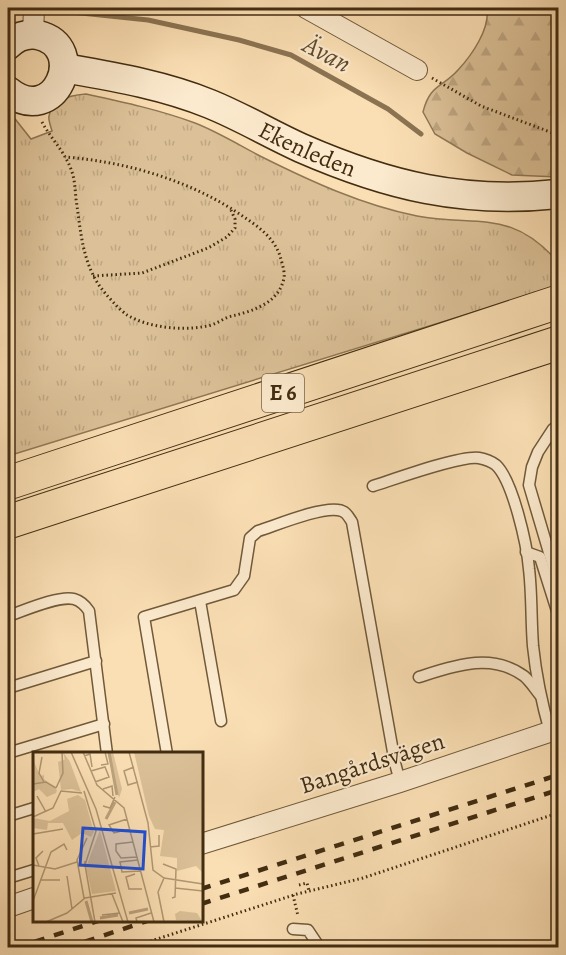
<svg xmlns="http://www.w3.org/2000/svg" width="566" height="955" viewBox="0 0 566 955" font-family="Alegreya,serif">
<defs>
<pattern id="grass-tufts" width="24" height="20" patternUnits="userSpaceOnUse" patternTransform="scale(1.5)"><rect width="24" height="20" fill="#dcc198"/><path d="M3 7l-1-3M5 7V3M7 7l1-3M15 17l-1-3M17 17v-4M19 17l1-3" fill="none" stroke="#bea682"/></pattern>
<pattern id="forest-firs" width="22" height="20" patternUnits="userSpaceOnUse" patternTransform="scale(1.5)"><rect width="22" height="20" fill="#dcc198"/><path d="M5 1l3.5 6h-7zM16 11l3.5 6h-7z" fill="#bea682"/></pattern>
</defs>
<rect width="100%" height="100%" fill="#fbdfb4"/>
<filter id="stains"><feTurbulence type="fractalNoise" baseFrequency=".00333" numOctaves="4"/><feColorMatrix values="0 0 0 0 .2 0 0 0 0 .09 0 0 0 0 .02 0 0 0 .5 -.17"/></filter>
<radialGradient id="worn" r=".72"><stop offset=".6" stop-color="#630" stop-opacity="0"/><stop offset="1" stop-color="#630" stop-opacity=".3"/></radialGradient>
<path fill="url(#grass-tufts)" stroke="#8f7754" stroke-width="1.5" d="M 86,94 C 123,102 160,110 195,123 C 218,132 239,145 260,156 C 310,181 362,205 417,216 C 477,227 511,208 558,262 L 558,278 L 552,288 L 8,456 L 8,110 L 31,139 L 52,131 C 51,127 48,120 49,116 C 52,99 72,95 86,94 Z"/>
<path fill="url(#forest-firs)" stroke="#8f7754" stroke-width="1.5" d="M 487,8 L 558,8 L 558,177 L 512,175 L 467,153 L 435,134 L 423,112 C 430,84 442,88 458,70 C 472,55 490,29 487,8 Z"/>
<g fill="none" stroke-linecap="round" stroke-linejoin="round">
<path stroke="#8b7352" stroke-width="5" d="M 62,11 L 148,20 L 239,40 L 291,55 L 388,109 L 421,134"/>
<g stroke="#705a3a" stroke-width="13">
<g id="lane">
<path d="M 558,426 L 553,429 L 538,452 L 532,467 L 529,485 L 558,583"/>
<path d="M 373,486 C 395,479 461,455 479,458 C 485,459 492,462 496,465 C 513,481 527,545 529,569 C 532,594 531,621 533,646 C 536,675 542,704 550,732"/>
<path d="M 526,552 L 540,557 L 558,614"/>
<path d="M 200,601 L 221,721"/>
<path d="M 8,616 C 23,611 59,595 74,599 C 81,601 85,605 89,611 L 107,754"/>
<path d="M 419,677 C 454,666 491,652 524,676 C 530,681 535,689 540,695"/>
<path d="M 8,688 L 96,661"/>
<path d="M 8,753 L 104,724"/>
<path d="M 167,754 L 144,617 L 234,590 L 244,576 L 250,538 L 258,531 C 277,525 320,507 338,510 C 346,511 348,516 352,522 L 395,763 L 400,782"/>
<path d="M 8,816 L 34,808"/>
<path d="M 8,878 L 34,870"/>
<path d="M 293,929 L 308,930 L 320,948"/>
<path d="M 526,948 L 534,948"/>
</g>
</g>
<g stroke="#705a3a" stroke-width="22">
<g id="street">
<path d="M 306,8 L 417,70"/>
<path d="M 33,34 L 34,8"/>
<path d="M 201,844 L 400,782 L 558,729"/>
<path d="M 8,907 L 34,898"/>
</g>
</g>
<g stroke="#422d11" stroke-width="31">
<g id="secondary">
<path d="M 8,45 C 16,37 27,33 38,35 C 90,47 55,129 8,91"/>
<path id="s1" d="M 64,68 C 115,77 163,85 210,104 C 242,117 270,134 301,148 C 388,186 463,204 558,194"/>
</g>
</g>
<g stroke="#422d11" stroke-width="35">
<g id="highway">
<path d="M 8,483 L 558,302"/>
<path d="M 8,522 L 558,343"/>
</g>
</g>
<g stroke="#422d11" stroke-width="3" stroke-dasharray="1.5 3" stroke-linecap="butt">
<path d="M 432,78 L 481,106 L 558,135"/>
<path d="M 42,122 C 51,139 66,153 72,172 C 75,181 75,190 76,199 C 81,232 82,266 105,293 C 111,300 120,310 127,315 C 149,328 183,331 207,326 C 216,325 223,318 232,316 C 253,311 279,303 284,278 C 285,272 282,263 280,256 C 274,238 259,227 244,217 C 192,181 128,162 65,157"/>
<path d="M 93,276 L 142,273 L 208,248 L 227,237 L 235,228 L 235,219 L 230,208"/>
<path d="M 299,885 L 307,883 L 309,891"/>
<path d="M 293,895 L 298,916"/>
<path d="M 129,948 L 297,894 L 363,878 L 558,813"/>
</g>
<use href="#lane" stroke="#fceace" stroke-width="10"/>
<use href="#street" stroke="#fceace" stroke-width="20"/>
<use href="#secondary" stroke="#fceace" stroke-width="28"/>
<use href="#highway" stroke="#fbdfb4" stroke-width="33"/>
<g stroke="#422d11" stroke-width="4.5" stroke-dasharray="10 10" stroke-linecap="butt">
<path d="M 201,889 L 558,775"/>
<path d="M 201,904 L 558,790"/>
<path d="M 16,948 L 101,920"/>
<path d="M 66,948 L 150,920"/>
</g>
</g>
<g text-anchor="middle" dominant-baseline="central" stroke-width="4.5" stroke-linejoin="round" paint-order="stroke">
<rect fill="#fceace" stroke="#7a664a" stroke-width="1.5" x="262" y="374" width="42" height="38" rx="4.5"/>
<g font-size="22" font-weight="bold" fill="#422d11">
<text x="283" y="393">E 6</text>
</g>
<g font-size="24" fill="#422d11" stroke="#fceace">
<text stroke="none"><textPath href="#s1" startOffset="258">Ekenleden</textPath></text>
<text transform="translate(372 763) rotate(-18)">Bangårdsvägen</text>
</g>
<g font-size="26" font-style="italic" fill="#604a2c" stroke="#fceace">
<text transform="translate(327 54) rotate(28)">Ävan</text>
</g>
</g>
<g transform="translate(33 752)">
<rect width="170" height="170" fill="#fbdfb4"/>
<path d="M 30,0 L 37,10 L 48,40 L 39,37 ZM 74,0 L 80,0 L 89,37 L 86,46 ZM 67,78 L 83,139 L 59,142 L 53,115 Z" fill="#dcc198"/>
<path d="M 101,0 L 169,0 L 169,120 L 163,114 L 144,119 L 144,106 L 127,104 L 131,78 L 122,77 L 116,64 ZM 0,7 L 7,24 L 11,23 L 11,27 L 24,38 L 23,41 L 14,45 L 6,37 L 0,40 ZM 33,7 L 39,23 L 39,37 L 28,38 L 25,10 ZM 45,43 L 52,48 L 61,80 L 58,85 L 49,81 L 39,88 L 30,71 L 15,71 L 14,78 L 0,76 L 0,66 L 17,69 L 36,59 L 34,47 ZM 147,159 L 164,161 L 169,169 L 143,168 L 142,162 Z" fill="#dcc198"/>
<path fill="none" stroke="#bca27d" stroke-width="3" d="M 76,0 L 84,43M 73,67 L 82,50M 53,149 L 59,170M 96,161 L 115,157M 67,166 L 85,163"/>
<path fill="none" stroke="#b19873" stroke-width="1.5" d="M 38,0 L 63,57 L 95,170M 50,0 L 64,33 L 91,56 L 121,170M 64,0 L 72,0 L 75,12 L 68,13M 96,0 L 115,71 L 120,118 L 131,126 L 170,132M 51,4 L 57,2 L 59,15M 9,5 L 6,21 L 11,30M 101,15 L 91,19 L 95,33 L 105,30M 58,19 L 72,15 L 76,25 L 62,30M 0,32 L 13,30 L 23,36M 23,36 L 30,21 L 29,0M 70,37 L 79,34 L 80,44M 52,42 L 51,39 L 63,79 L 52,113 L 52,109M 4,44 L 13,60M 70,54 L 77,56 L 82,45M 0,65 L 20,56 L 28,39 L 49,41M 94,67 L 76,73 L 81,81 L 97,77M 0,82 L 30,77M 100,90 L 83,92 L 83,99 L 88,106 L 104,105M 117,95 L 126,94 L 126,83M 105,108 L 87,110 L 89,120 L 107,119M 130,112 L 143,117 L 142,145 L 139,146M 0,113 L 22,117 L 44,110M 52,113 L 62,170M 6,114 L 3,106 L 10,99M 102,122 L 93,125 L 96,137 L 109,137M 34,124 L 39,157M 131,126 L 125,140 L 131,170M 7,128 L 27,128M 142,136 L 170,139M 79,142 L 90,170M 51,146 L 44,108 L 54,86M 0,149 L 18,100 L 31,92 L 34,98M 69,163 L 87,161M 13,170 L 34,161 L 52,146 L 83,141M 104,170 L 103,166 L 118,161"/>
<path fill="#1d4ed8" fill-opacity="0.15" stroke="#1d4ed8" stroke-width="3" d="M 50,76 L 112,80 L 110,117 L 47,113 Z"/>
<rect width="170" height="170" fill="none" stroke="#422d11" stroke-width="3"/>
</g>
<rect width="566" height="955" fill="none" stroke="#fbdfb4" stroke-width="30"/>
<rect x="9" y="9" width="548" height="937" fill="none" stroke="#422d11" stroke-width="3"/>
<rect x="15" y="15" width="536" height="925" fill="none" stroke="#422d11" stroke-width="1.5"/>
<rect width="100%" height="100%" filter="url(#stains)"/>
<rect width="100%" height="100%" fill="url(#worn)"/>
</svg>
